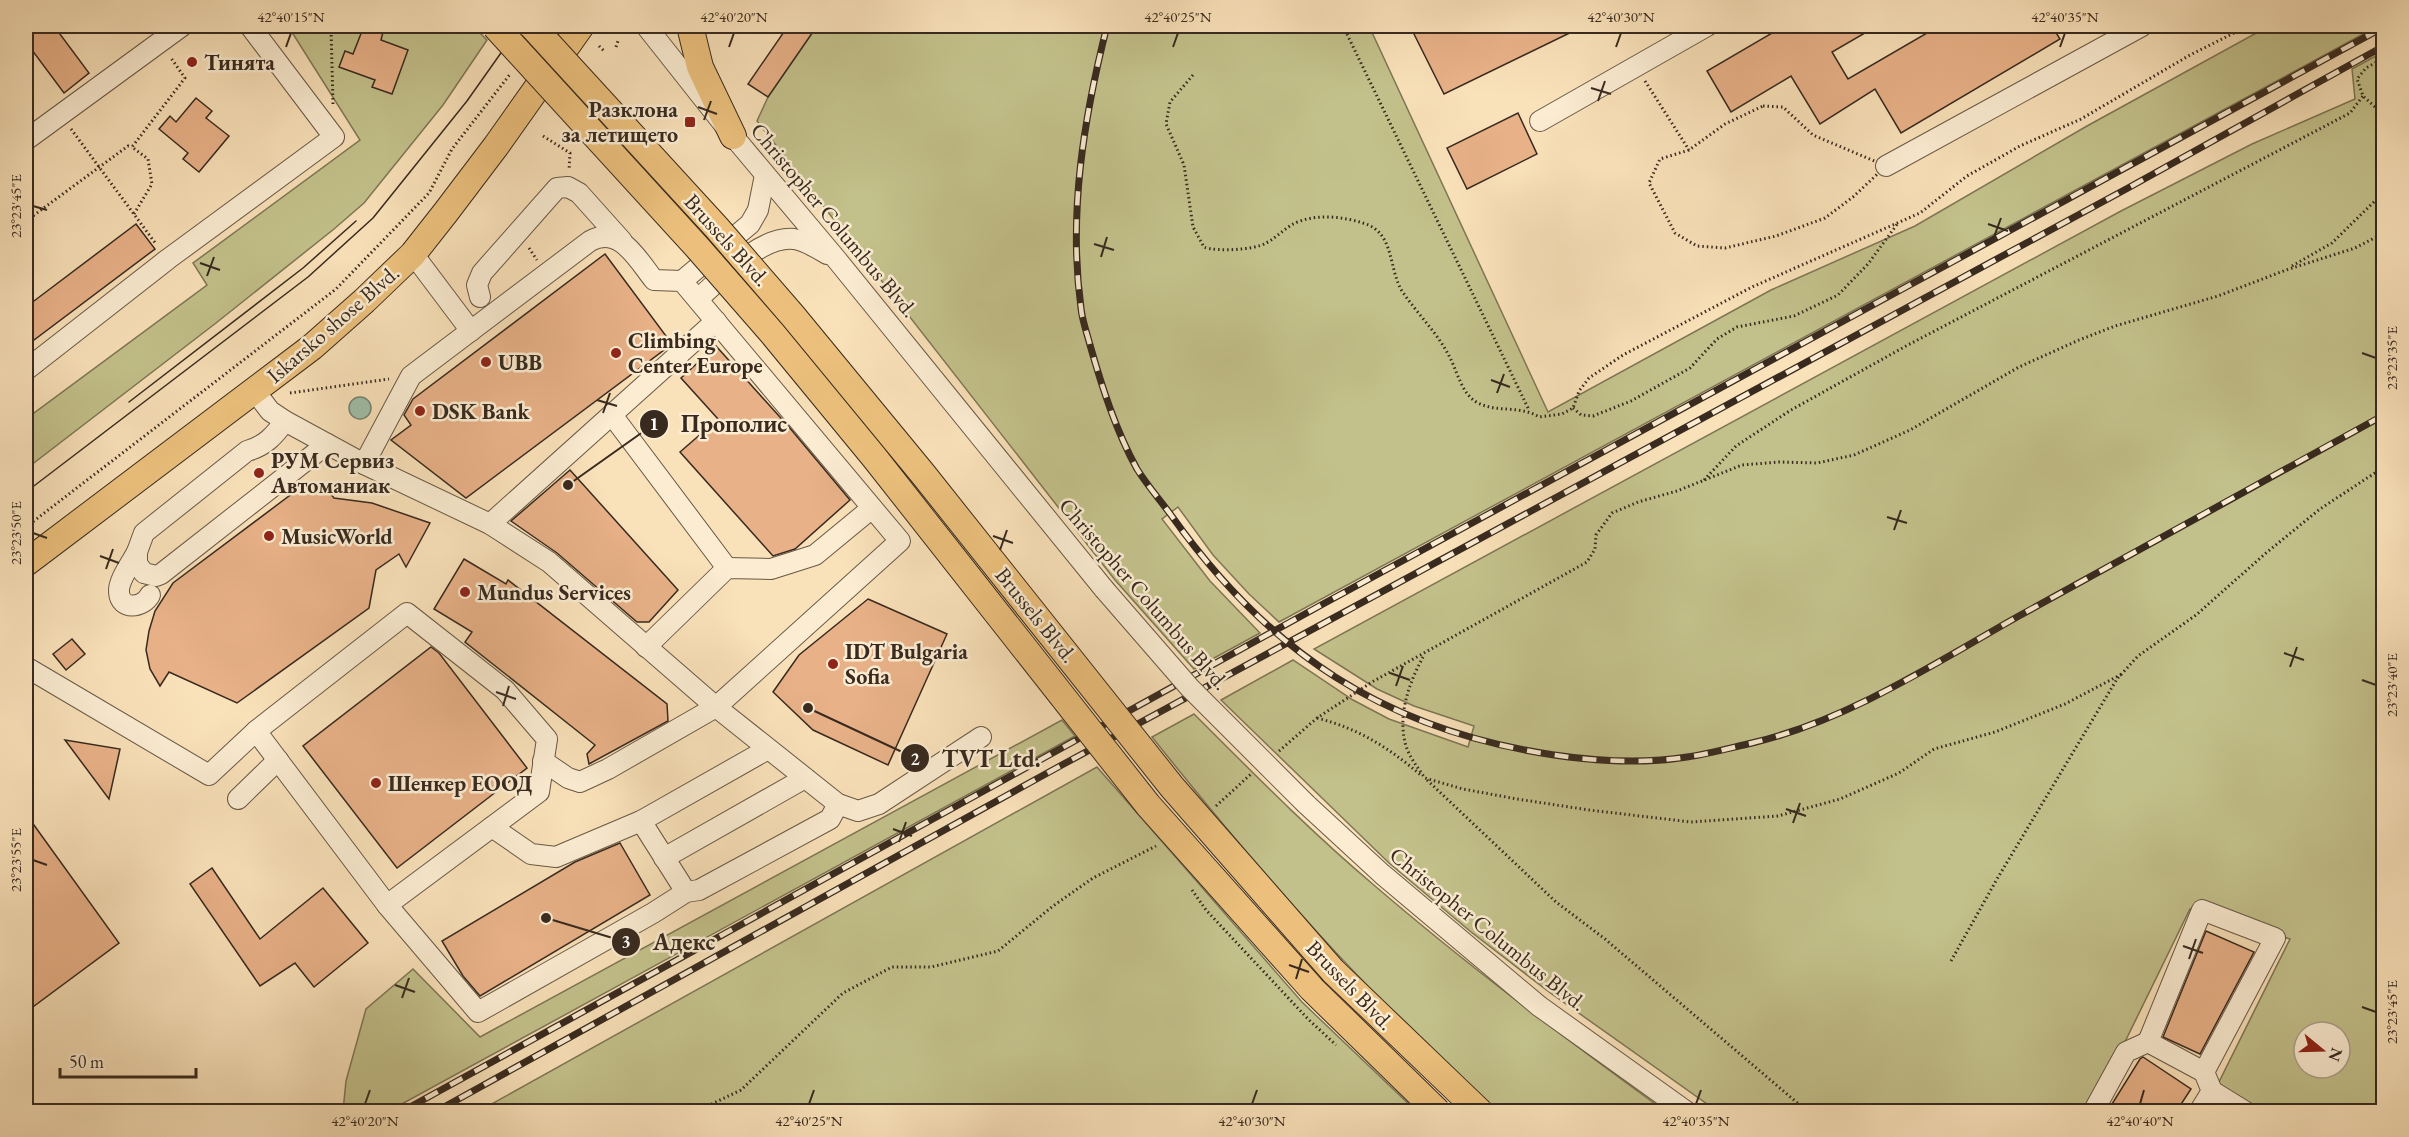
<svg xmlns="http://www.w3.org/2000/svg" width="2409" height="1137" viewBox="0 0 2409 1137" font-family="'EB Garamond',serif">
<rect width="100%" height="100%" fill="#f9e1b9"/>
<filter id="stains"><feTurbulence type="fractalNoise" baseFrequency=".00333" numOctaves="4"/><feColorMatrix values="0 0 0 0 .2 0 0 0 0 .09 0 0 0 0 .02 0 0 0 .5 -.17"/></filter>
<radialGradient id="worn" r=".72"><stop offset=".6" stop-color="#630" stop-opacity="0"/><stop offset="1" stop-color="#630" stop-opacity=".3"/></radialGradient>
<g fill="#c3c18b" stroke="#7e7655" stroke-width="1.5" fill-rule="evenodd">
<path d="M 288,26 L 473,26 L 487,40 L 443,105 L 364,203 L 334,229 L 216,323 L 26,469 L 26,419 L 207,285 L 193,263 L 360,140 Z"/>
<path d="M 817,26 L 1369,26 L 1548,412 L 1771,290 L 1915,226 L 2087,126 L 2269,26 L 2378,26 L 1279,622 L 1249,594 L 1213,555 L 1178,507 L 1162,519 L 1210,581 L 1260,633 L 1194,669 L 1115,580 L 757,121 L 768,97 Z"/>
<path d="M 2383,52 L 2383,1111 L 2256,1111 L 2216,1088 L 2290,939 L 2190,909 L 2121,1050 L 2084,1111 L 1717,1111 L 1549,992 L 1471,932 L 1389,863 L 1221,700 L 1293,660 L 1353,700 L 1389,719 L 1468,747 L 1474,726 L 1414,706 L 1377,689 L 1314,649 L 2121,211 L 2252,144 L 2355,99 L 2352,69 ZM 2304,1032 L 2340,1032 L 2340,1068 L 2304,1068 Z"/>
<path d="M 1194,714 C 1253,773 1311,832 1375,886 C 1468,966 1566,1039 1665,1111 L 1499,1111 C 1371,1000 1258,870 1152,737 Z"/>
<path d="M 1062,720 L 1075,736 L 389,1111 L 343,1111 L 346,1081 L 366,1009 L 413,969 L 480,1037 Z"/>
<path d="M 1097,767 L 1302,1002 L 1416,1111 L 479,1111 Z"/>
</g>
<circle fill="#9fbea9" stroke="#768372" stroke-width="1.5" cx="360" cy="408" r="11"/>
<g fill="#e8b188" stroke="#382a1f" stroke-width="1.5">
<path d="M 26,26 L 54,26 L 89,73 L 64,93 L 26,42 Z"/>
<path d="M 364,26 L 383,32 L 381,40 L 408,50 L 392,94 L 372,87 L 375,80 L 339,67 L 345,51 L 353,54 Z"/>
<path d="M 788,26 L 817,26 L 768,97 L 748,84 Z"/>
<path d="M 1410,26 L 1584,26 L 1444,94 Z"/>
<path d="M 1784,26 L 1877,26 L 1832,52 L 1848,79 L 1939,26 L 2052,26 L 2060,39 L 1901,133 L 1875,89 L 1820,124 L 1791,76 L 1731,112 L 1707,71 Z"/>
<path d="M 196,98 L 212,111 L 206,118 L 229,136 L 199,172 L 183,159 L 188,153 L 159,129 L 170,116 L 176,122 Z"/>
<path d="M 1518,113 L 1537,154 L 1467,189 L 1447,148 Z"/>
<path d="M 136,224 L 155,249 L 26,346 L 26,307 Z"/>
<path d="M 605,254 L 672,344 L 466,498 L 391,440 L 411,425 L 404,415 L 413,399 Z"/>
<path d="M 716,346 L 789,427 L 850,500 L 795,549 L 773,556 L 680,452 L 718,419 L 681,378 Z"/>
<path d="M 570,470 L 678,590 L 649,622 L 637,622 L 557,553 L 511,521 Z"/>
<path d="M 305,484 L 325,487 L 334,498 L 372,503 L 430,523 L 406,567 L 399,554 L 376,570 L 369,608 L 237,703 L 169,672 L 160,686 L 150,669 L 146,650 L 149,631 L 155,611 L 173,583 Z"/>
<path d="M 464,559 L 506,584 L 508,580 L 667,704 L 668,721 L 589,764 L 587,754 L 595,745 L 465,642 L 472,632 L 434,609 Z"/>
<path d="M 868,599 L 947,634 L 888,765 L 813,730 L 773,692 L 799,655 Z"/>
<path d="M 72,639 L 85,654 L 66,670 L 53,654 Z"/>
<path d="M 431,647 L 439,653 L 527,768 L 397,868 L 303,746 Z"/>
<path d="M 65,740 L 120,749 L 109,799 Z"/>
<path d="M 26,814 L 119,943 L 26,1012 Z"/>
<path d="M 620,843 L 650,895 L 480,996 L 463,976 L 442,941 L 575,862 Z"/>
<path d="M 212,868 L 260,939 L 323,888 L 368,943 L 314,987 L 295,963 L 260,986 L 190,884 Z"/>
<path d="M 2206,931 L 2254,952 L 2200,1054 L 2163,1037 Z"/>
<path d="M 2143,1057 L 2191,1089 L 2176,1112 L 2107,1112 L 2140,1059 Z"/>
</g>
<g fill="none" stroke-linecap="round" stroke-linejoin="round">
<g stroke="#685846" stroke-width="22">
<g id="minor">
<path d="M 646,26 L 733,136 L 837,260 L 1104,589"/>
<path d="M 1540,121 L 1707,26"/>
<path d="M 26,140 L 182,26"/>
<path d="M 1886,166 L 2142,26"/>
<path d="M 413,254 L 471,331"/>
<path d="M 682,281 L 750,224 L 758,210 L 765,175"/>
<path d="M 480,297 L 477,285 L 482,273 L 557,188 L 568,187 L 579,193 L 622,241"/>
<path d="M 698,299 C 721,279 761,235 794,239 C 806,241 817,248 827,254"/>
<path d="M 26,370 L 168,259 L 334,137 L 250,26"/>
<path d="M 254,390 L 270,411 L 285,421 L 364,464 L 490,524 L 549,562 L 716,707 L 838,804 L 858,811 L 879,804 L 981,737"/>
<path d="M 612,415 L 727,568"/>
<path d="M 285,421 C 274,436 265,446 247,451 L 144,533 L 137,552 L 137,564 L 144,573 L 156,576 L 161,574 L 327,444"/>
<path d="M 364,464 L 411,376 L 590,241 C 620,225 638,260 654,280 L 682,281 L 900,541 L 716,707 L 608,769 L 580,782 L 568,778 L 543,761"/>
<path d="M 490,524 L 716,321"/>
<path d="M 137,552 C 132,562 118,580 119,592 C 120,611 143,608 150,595"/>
<path d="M 407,613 L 505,690 L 547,739 L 539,792 L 387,905 L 256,731 Z"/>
<path d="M 646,647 L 727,568 L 771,569 L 815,555 L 872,508"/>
<path d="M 26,667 L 209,775 L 256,731"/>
<path d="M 238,799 L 278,760"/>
<path d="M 1306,804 L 1382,874 L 1539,1006 L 1687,1112"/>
<path d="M 492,827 L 531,854 L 556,857 L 641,821"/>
<path d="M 664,858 L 805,778"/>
<path d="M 686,892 L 641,821 L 768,749"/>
<path d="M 387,905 L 478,1012 L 653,913 L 686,892 L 699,890 L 830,819 L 838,804"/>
<path d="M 2204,1072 L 2148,1042 L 2202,910 L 2275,938 L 2204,1072 L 2212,1091"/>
<path d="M 2093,1112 L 2126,1052 L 2148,1042"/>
<path d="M 2199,1112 L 2212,1091 L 2246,1112"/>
</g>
</g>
<g stroke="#382a1f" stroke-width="28">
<g id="major">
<path d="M 690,26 L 700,67 L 733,136"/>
<path d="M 26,563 L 312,347 L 364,301 L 413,254 L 446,212 L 496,146 L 581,26"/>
</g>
</g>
<g stroke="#382a1f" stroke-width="3" stroke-dasharray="1.5 3" stroke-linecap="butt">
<path d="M 1343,26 L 1529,410"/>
<path d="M 599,46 L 604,51"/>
<path d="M 616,47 L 618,41"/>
<path d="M 2384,58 L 2366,68 L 2357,79 L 2363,96 L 2384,115"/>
<path d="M 1193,75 L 1170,102 L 1166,124 L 1184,165 L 1193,227 L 1204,247 C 1216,252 1255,250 1266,243 C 1279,236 1286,226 1300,221 C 1320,214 1344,217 1363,223 C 1395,232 1388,268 1402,291 C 1418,315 1440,335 1452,362 C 1459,377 1463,395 1478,403 C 1498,413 1520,405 1539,417 L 1562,414 L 1573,408 L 1579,391 L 1589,378 L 1623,355 L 1752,287 L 1920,213 L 1967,176 L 2020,146 L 2081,119 L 2190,55 L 2248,26"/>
<path d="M 1645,81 L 1689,150"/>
<path d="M 333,104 L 331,28 L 340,26"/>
<path d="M 1763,106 L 1783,107 L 1813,135 L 1886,166 L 1853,197 L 1825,218 L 1776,236 L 1725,248 L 1697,246 L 1675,233 L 1649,183 L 1660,159 L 1689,150 L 1725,124 Z"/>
<path d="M 71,129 L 156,244"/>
<path d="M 543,136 L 570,153 L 569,170"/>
<path d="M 134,214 L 152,184 L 148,159 L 132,147 L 185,78 L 171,58"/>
<path d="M 26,221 L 128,146 L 132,147"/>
<path d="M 529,248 L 537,260"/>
<path d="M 2292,266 L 2332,243 L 2384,192"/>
<path d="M 290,393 L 389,379"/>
<path d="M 1573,408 L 1581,415 L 1593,416 L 1631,401 L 1690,368 L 1717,339 L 1737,327 L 1794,316 L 1838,295 L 1868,264 L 1898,223"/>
<path d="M 1704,480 L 1736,446 L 1791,410 L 1906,346 L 2350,113 L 2363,96"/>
<path d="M 26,527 L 336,289 L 429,193 L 452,149 L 511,73"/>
<path d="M 1423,657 C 1409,683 1397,716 1406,746 C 1410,758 1418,768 1425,778 L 1463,789 L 1517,799 L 1589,810 L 1691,822 L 1778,816 L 1840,799 L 1899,773 L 1934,749 L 1995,732 L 2065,704 L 2122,674"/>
<path d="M 1317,718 C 1360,729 1389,748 1422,776"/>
<path d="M 1279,751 L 1317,718 L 1372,682 L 1587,562 L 1595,549 L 1596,535 L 1612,513 L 1638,502 L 1677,491 L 1742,465 L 1779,462 L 1817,463 L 1854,455 L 1910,430 L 2019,367 L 2079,340 L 2115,326 L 2218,296 L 2286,270 L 2355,248 L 2384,233"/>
<path d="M 1427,780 L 1556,902 L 1605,939 L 1808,1112"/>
<path d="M 1216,806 L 1251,774"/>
<path d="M 1192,890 L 1206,910 L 1308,1019 L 1336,1045"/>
<path d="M 1951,961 L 1997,879 L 2117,679 L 2138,656 L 2196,615 L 2266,553 L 2320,509 L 2384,467"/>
<path d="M 695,1112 L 741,1090 L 843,993 L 892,967 L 931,967 L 998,951 L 1053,906 L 1093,878 L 1156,846"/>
</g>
<use href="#minor" stroke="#fbecd2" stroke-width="20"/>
<use href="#major" stroke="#ecc07c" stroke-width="26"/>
<g stroke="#382a1f" stroke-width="1.5">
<path d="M 129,402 L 303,268 L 356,221"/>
<path d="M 26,492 L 308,277 L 373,218 L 467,101 L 520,26"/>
</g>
<g stroke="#382a1f" stroke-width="7">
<g id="rail">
<path d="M 1107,26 C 1084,117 1068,213 1081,308 C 1082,320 1087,333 1090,345 C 1102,387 1116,431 1137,469 C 1147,485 1160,500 1171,515 C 1269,653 1385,730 1554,755 C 1596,761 1644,764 1687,757 C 1708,754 1730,748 1752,743 C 1846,721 1934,664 2017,617 C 2139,550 2261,482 2384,415"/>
<path d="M 401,1112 L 1323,604 L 2384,27"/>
<path d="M 435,1112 L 1060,766 L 2128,188 L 2384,46"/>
</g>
</g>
<use href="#rail" stroke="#fbecd2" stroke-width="4.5" stroke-dasharray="14" stroke-linecap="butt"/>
<g stroke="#685846" stroke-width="22" stroke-linecap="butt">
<path id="minor-bridge" d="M 1104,589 L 1190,688 L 1306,804"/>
</g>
<g stroke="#382a1f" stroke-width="28" stroke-linecap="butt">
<g id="major-bridge">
<path d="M 495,26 L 697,247 L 772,333 L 874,457 L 1148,805 L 1312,989 L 1438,1112"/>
<path d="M 532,26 L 717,228 L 793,316 L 923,474 L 1172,787 L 1333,971 L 1480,1112"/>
</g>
</g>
<use href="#minor-bridge" stroke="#fbecd2" stroke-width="20"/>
<use href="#major-bridge" stroke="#ecc07c" stroke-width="26"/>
</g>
<path fill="none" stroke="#382a1f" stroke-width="2" d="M 286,47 L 291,33M 729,47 L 734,33M 1173,47 L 1178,33M 1616,47 L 1621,33M 2060,47 L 2065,33M 1591,88 L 1611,94M 1598,101 L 1605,81M 698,107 L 717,114M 704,120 L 711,101M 33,206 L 47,210M 1988,224 L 2008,231M 1994,237 L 2001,218M 1094,244 L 1114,250M 1101,257 L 1107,237M 200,263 L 220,270M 207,276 L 214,257M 2362,353 L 2376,358M 1491,380 L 1510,387M 1497,393 L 1504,374M 597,400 L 617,406M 603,413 L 610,393M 1887,517 L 1907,523M 1894,530 L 1901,510M 33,533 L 47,538M 993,536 L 1013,543M 1000,550 L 1007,530M 100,556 L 119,563M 106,569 L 113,549M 2284,653 L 2304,660M 2290,667 L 2297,647M 1390,673 L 1410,680M 2362,680 L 2376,685M 1396,686 L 1403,666M 496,692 L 516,699M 503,706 L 509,686M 1786,809 L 1806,816M 1793,823 L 1800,803M 893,829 L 912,836M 899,842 L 906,822M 33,860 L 47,865M 2183,946 L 2203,953M 2189,959 L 2196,939M 1289,965 L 1309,972M 1296,979 L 1302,959M 395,985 L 415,992M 402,998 L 409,978M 2362,1007 L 2376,1012M 365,1104 L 370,1090M 809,1104 L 814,1090M 1252,1104 L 1257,1090M 1696,1104 L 1701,1090M 2140,1104 L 2144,1090"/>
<g fill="#8f2418" stroke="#fbecd2" stroke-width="2">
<circle cx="192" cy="62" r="6"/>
<rect x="684" y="116" width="12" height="12" rx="3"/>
<circle cx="616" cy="353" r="6"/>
<circle cx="486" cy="362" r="6"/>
<circle cx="420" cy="411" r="6"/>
<circle cx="259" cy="473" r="6"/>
<circle cx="269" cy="536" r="6"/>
<circle cx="465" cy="592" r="6"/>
<circle cx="833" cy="664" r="6"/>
<circle cx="376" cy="783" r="6"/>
</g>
<g text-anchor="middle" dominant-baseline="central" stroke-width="5" stroke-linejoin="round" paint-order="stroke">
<g font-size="22" font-weight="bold" fill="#382a1f" stroke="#fbecd2" text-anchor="start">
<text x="204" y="62">Тинята</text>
<text x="678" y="109" text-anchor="end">Разклона<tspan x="678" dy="25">за летището</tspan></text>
<text x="628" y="340">Climbing<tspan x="628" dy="25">Center Europe</tspan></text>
<text x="498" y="362">UBB</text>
<text x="432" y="411">DSK Bank</text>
<text x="271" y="460">РУМ Сервиз<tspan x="271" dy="25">Автоманиак</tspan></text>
<text x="281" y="536">MusicWorld</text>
<text x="477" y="592">Mundus Services</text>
<text x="845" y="651">IDT Bulgaria<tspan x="845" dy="25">Sofia</tspan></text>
<text x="388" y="783">Шенкер ЕООД</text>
</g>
<g font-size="22" fill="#382a1f" stroke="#fbecd2">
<text transform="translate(834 220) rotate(50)">Christopher Columbus Blvd.</text>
<text transform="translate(727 240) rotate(48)">Brussels Blvd.</text>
<text transform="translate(333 324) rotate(-41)">Iskarsko shose Blvd.</text>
<text transform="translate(1144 594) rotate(49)">Christopher Columbus Blvd.</text>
<text transform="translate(1036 615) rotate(51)">Brussels Blvd.</text>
<text transform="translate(1488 929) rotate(39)">Christopher Columbus Blvd.</text>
<text transform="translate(1350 985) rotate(46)">Brussels Blvd.</text>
</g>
</g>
<path fill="none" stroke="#382a1f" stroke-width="2" d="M568 485L654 424M808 708L915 758M546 918L626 942"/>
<g fill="#382a1f" stroke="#fbecd2" stroke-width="2">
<circle cx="568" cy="485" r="6"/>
<circle cx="808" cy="708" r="6"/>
<circle cx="546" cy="918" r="6"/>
<circle cx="654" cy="424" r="15"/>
<circle cx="915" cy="758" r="15"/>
<circle cx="626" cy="942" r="15"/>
</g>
<g font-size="18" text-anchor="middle" font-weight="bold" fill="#fff">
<text x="654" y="430">1</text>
<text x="915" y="765">2</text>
<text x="626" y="948">3</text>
</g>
<g font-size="24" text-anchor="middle" font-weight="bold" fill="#382a1f" stroke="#fbecd2" stroke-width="5" stroke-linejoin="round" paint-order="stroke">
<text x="734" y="432">Прополис</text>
<text x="991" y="767">TVT Ltd.</text>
<text x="684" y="950">Адекс</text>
</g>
<rect width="2409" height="1137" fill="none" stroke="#f9e1b9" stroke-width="66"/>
<g transform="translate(2322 1050) rotate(109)"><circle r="28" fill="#fbecd2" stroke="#ad9e8a" stroke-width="1.5"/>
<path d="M0-4.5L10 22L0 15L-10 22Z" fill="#8f2418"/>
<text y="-9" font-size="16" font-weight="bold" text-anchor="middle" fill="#382a1f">N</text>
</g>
<path d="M60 1068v9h136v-9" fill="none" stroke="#382a1f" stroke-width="3"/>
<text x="69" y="1068" font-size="18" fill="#382a1f" stroke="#fbecd2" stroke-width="4.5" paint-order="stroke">50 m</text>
<rect x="33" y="33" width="2343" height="1071" fill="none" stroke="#382a1f" stroke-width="2"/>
<g font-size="15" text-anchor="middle" fill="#382a1f">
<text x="291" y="22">42°40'15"N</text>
<text x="734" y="22">42°40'20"N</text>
<text x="1178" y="22">42°40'25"N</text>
<text x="1621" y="22">42°40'30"N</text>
<text x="2065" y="22">42°40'35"N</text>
<text transform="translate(16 206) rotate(-90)" y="5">23°23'45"E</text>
<text transform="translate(2392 358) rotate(-90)" y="5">23°23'35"E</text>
<text transform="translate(16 533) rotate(-90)" y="5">23°23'50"E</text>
<text transform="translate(2392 685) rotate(-90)" y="5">23°23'40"E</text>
<text transform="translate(16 860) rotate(-90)" y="5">23°23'55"E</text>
<text transform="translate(2392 1012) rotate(-90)" y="5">23°23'45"E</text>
<text x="365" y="1126">42°40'20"N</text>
<text x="809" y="1126">42°40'25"N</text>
<text x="1252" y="1126">42°40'30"N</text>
<text x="1696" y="1126">42°40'35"N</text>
<text x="2140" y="1126">42°40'40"N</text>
</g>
<rect width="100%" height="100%" filter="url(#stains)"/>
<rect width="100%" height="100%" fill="url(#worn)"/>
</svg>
